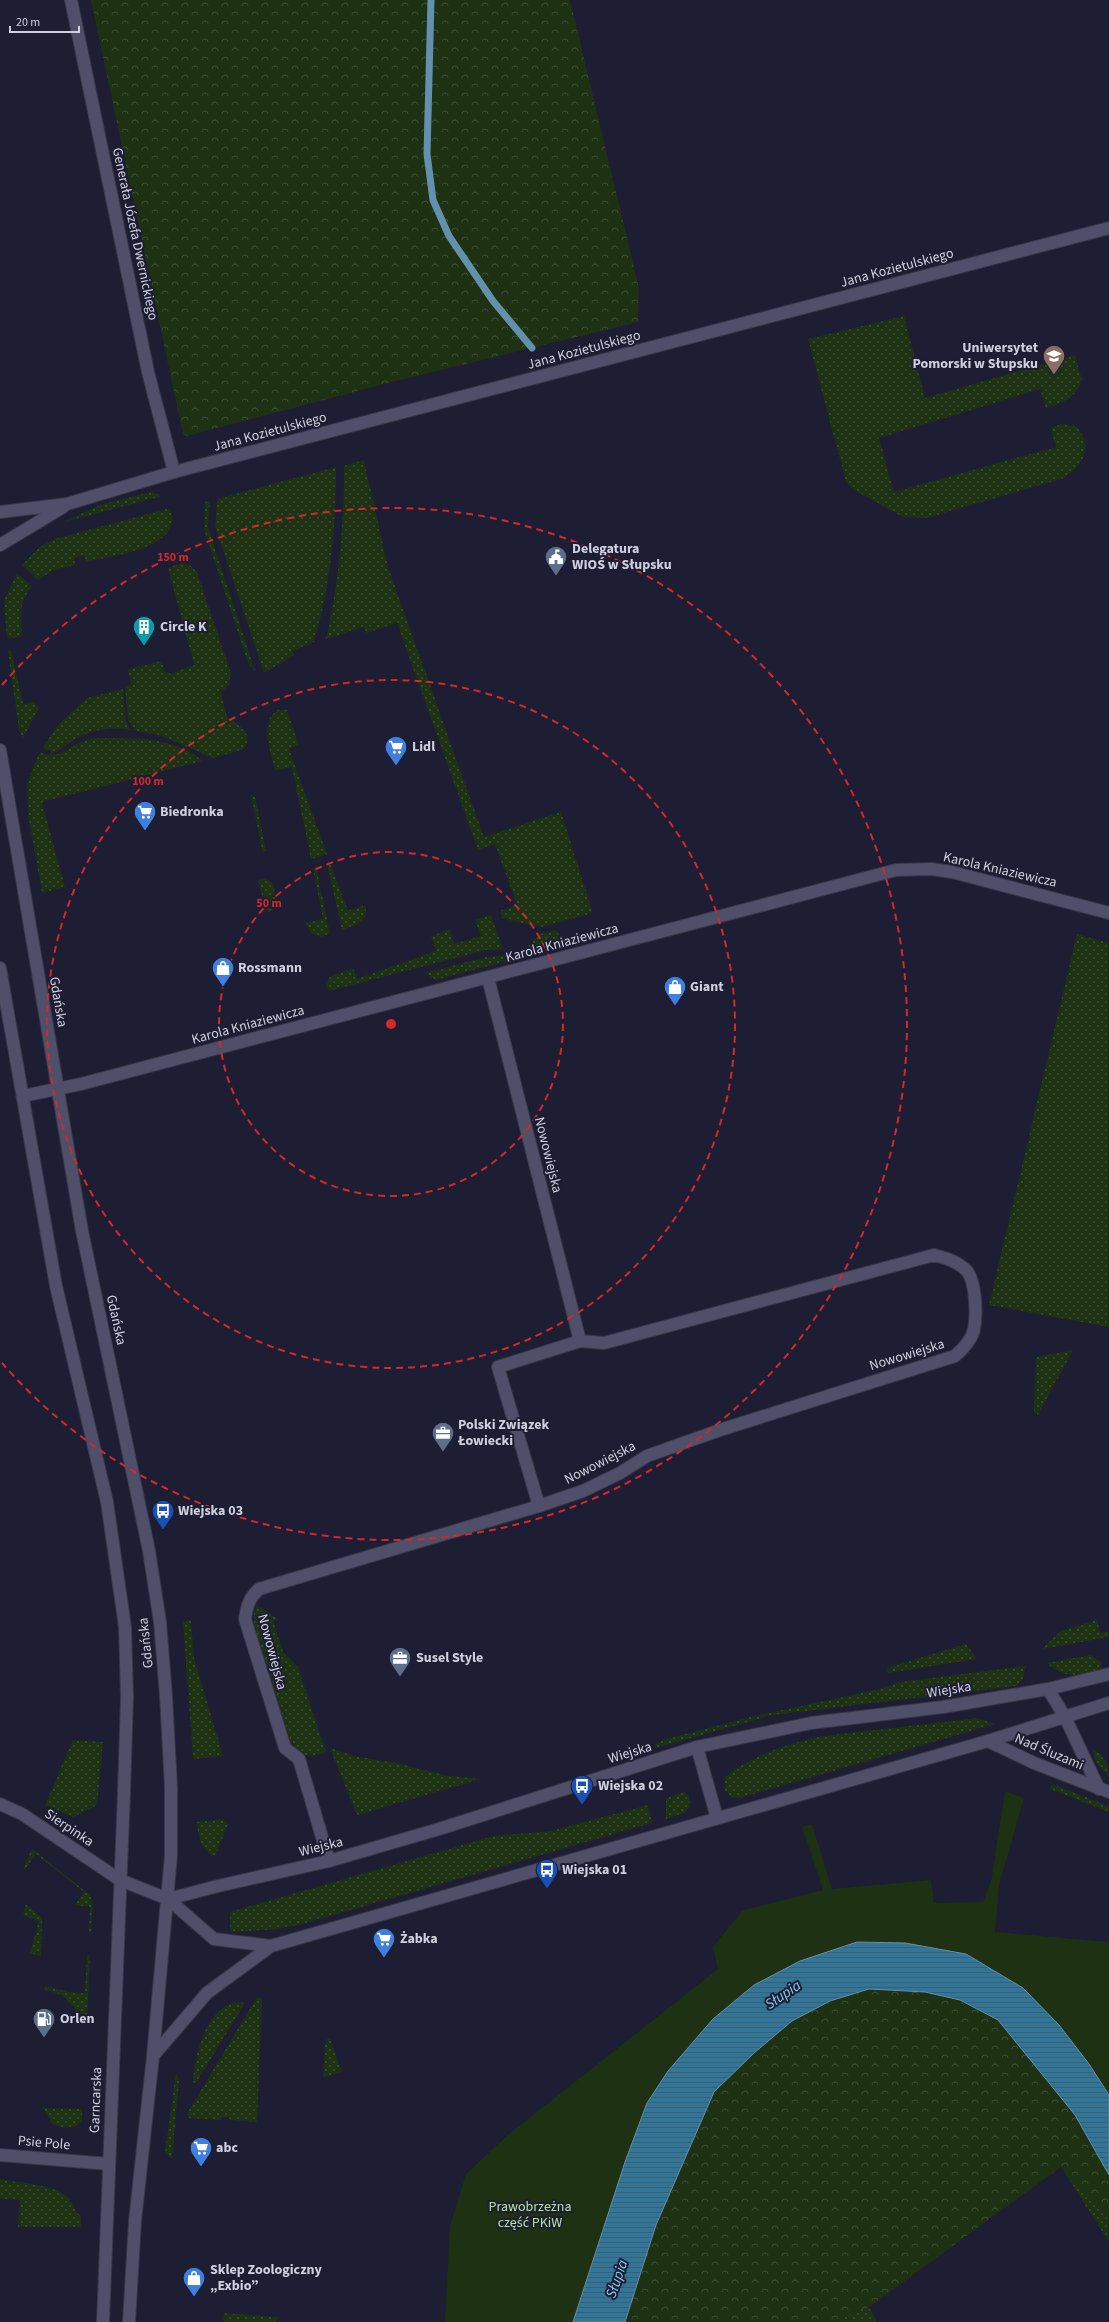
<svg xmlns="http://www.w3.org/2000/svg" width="1109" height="2322" viewBox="0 0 1109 2322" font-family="'Source Sans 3',sans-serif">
<defs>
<pattern id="grass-dots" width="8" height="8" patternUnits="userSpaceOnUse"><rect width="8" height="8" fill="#1e3213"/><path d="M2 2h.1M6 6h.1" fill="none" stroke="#3e4f35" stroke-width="1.8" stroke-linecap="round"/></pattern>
<pattern id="forest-crowns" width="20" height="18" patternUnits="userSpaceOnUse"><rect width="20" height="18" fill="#1e3213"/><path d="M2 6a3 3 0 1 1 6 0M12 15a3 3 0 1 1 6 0" fill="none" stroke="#3e4f35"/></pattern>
<pattern id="water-rules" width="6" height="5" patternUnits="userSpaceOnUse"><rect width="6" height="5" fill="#337597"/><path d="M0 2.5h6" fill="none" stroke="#375f75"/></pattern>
</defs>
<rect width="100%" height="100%" fill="#1d1d33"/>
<g fill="url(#grass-dots)">
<path d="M 904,316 L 925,398 L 1075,355 L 1082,380 C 1076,398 1063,403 1046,408 L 1040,389 L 879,438 L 894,492 L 1056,447 L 1051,428 L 1062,424 L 1077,427 C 1094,447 1083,465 1064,478 L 927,518 L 903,517 L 854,490 L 846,482 L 808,339 Z"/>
<path d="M 364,460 L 388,567 L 484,837 L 561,812 L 593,913 L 542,927 L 503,919 L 500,911 L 517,905 L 495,844 L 478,850 L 397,623 L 366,633 L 364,627 L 326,639 C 339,582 344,524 344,466 Z"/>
<path d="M 336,467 C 336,527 331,585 314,642 L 292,651 L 294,655 L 264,673 L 215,526 L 217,499 Z"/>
<path d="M 151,492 L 162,496 L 64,522 L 100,505 Z"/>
<path d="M 210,501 L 208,527 L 255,671 L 248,663 L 204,529 L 205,502 Z"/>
<path d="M 170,508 C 187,548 111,556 86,562 L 84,555 L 74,558 L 75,565 L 52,571 L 38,580 L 22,565 L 40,547 L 55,539 Z"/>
<path d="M 181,563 L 191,566 L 197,572 L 231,673 L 229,685 L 221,693 C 223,699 224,710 227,716 C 235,726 252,727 246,746 L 242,750 L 213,758 L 159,735 L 135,731 L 128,719 L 125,688 L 131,683 L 128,669 L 162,661 L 164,671 L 171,674 L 194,665 L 168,568 Z"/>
<path d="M 17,573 L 32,586 C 20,600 19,618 23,636 L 7,639 L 4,601 Z"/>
<path d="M 8,651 L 11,651 L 23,704 L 34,702 L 39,708 L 23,738 L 19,730 Z"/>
<path d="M 123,689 L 125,718 L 130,730 C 112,727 93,729 77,738 C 69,742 63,748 55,752 L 52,753 L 43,747 L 58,725 L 87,698 Z"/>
<path d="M 278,710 L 287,710 L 299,745 L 289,749 L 327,854 L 311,859 L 292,767 L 275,770 C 271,751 258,722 278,710 Z"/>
<path d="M 144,739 C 162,741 189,747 202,761 L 42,802 L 65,887 L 42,893 L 28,814 L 27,782 L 40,752 C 61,762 70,743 91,739 C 108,737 127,739 144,739 Z"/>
<path d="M 251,795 L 255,797 L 266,850 L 263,854 Z"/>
<path d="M 330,862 L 348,911 L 365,905 C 370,922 354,926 342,930 L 327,863 Z"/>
<path d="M 316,867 L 330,934 L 320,937 L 311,933 L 305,923 L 323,919 L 313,868 Z"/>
<path d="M 265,879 L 273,883 L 277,907 L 267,913 L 258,880 Z"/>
<path d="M 491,915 L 503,949 L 486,950 L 329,991 L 326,985 L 330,977 L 353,968 L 357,979 L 436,951 L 431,937 L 449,929 L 454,944 L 481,936 L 475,920 Z"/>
<path d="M 557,930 L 561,943 L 559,947 L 528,955 L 527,947 L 540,934 Z"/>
<path d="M 1077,934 L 1109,943 L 1109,1327 L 989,1305 Z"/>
<path d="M 508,955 L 514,959 L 436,980 L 425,973 L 486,957 Z"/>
<path d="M 1073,1350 L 1038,1415 L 1034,1412 L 1036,1357 Z"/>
<path d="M 257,1605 L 278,1619 L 273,1621 L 283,1652 L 298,1667 L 326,1752 C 310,1758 301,1757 291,1742 L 254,1625 L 254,1612 Z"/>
<path d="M 191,1619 L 194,1658 L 223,1756 L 193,1759 L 183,1622 Z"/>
<path d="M 1097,1620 L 1100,1633 L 1109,1631 L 1109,1637 L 1042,1649 L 1061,1631 Z"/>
<path d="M 966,1644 L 977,1659 L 888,1673 L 887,1668 Z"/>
<path d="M 1090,1655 L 1101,1662 L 1102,1670 C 1081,1675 1064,1680 1047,1663 Z"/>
<path d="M 1026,1666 L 1023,1679 L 1016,1686 L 773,1715 L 655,1748 L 654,1745 L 663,1740 L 751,1717 L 876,1690 L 900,1682 Z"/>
<path d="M 978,1718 L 995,1724 L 740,1798 L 731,1797 L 725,1790 L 725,1777 C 749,1757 793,1741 824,1736 Z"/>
<path d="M 73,1740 L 103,1742 L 97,1805 L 73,1817 L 45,1805 Z"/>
<path d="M 330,1748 L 354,1756 L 396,1763 L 444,1775 L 481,1779 L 357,1815 Z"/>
<path d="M 1093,1750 C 1104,1753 1109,1767 1109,1777 L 1096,1763 Z"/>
<path d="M 1052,1784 L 1109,1806 L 1109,1812 L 1050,1789 Z"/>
<path d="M 684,1792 L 689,1795 L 690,1807 L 684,1813 L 666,1819 L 666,1798 Z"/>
<path d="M 648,1805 L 652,1823 L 302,1924 L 279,1929 L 230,1932 L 230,1912 L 494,1836 L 551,1831 Z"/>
<path d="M 223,1819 L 228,1824 L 215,1857 C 201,1851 198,1836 197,1822 Z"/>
<path d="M 32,1849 L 90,1895 L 93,1904 L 91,1933 L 89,1932 L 90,1907 L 75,1905 L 84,1892 L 36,1854 L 26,1868 L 23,1869 Z"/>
<path d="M 26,1904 L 42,1918 L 41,1956 L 30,1953 L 39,1921 L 23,1915 Z"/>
<path d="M 87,1955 L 90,1955 L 87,2022 L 62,1995 L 44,1989 L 45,1986 L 68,1992 L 85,1993 Z"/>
<path d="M 257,1997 L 262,1999 L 257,2122 L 229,2120 L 229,2117 L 221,2117 L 221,2120 L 188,2118 L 188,2112 Z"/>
<path d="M 240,2002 L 245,2003 L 196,2083 L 193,2082 C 194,2056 207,2003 240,2002 Z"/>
<path d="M 327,2039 L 330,2039 L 342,2072 L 323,2077 L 325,2044 Z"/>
<path d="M 176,2073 L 179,2080 L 172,2159 L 165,2153 Z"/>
<path d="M 43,2108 L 82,2109 L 82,2121 C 73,2131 63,2128 52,2124 Z"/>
<path d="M 1061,2167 L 1102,2207 L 1109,2221 L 1109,2242 Z"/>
<path d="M 0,2179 C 24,2185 70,2182 76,2212 L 81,2216 L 81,2227 L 18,2227 L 20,2200 L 0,2199 Z"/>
<path d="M 869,2307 L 877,2322 L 836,2322 L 853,2312 Z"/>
<path d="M 224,2313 L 277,2317 L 277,2322 L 223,2322 Z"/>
</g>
<g fill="url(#forest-crowns)">
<path d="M 91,0 L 570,0 L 639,288 L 638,322 L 396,381 L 187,436 L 183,434 Z"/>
<path d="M 869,1989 L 925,1992 L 960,2000 L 998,2020 L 1075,2115 L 1109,2175 L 1109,2221 L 1102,2207 L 1061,2167 L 869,2307 L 853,2312 L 836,2322 L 625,2322 L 656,2225 L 714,2092 L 754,2053 L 792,2021 L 830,2001 Z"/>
</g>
<path fill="#1e3213" d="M 1005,1791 L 1024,1798 L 999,1885 L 995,1932 L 1109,1942 L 1109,2095 L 1089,2064 L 1059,2025 L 1023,1988 L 857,1942 L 800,1961 L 754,1985 L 713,2019 L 668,2070 L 647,2103 L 574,2322 L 445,2322 L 450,2226 L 466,2174 L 509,2134 L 718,1969 L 713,1947 L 742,1911 L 823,1890 L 802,1827 L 812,1824 L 832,1889 L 931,1880 L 934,1903 L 983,1902 L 991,1882 Z"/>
<path fill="url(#water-rules)" stroke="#6290ad" d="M 857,1942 L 905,1943 L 966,1954 L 1023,1988 L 1059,2025 L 1089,2064 L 1109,2095 L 1109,2175 L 1075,2115 L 998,2020 L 960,2000 L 925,1992 L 869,1989 L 830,2001 L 792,2021 L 754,2053 L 714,2092 L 656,2225 L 625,2322 L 573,2322 L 625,2162 L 647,2103 L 668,2071 L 713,2019 L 754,1985 L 800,1961 Z"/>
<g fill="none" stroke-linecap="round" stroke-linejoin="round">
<path stroke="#6290ad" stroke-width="7" d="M 431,0 L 427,154 L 433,200 L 449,236 L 493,301 L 532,348"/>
<g stroke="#383649" stroke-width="14">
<g id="street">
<path d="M 71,0 L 148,372 L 174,472"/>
<path d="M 488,978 L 580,1341"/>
<path d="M 23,1096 L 81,1084 L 896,870 L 931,869 L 952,872 L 1109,913"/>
<path d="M 329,1861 L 299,1759 L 285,1748 L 245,1619 C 247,1606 249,1598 259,1589 L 539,1506 L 583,1491 L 620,1473 L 647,1456 L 720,1430 L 955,1356 C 963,1349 972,1340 974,1329 C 977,1315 976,1278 965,1269 C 956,1261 946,1258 934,1255 L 604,1343 L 580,1341 L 498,1367 L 539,1506"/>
<path d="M 0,2155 L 109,2164"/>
</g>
</g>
<g stroke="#383649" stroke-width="14">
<g id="secondary">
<path d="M 0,512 L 67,504 L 174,472 L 1109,228"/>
<path d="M 0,545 L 63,507"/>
<path d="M 0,750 L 82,1231 L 149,1551 L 160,1622 L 166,1696 L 171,1787 L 171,1855 L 153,2056 L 135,2221 L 129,2322"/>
<path d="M 0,968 L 56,1286 L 107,1502 L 125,1627 L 127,1697 L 124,1792 L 103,2322"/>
<path d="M 1048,1689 L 1065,1717 L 1099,1789"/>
<path d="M 988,1741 L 1034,1763 L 1109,1792"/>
<path d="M 697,1747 L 717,1818"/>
<path d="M 0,1804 L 22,1814 L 120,1880 L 168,1899 L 214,1939 L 271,1946"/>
<path d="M 168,1899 L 218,1886 L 329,1861 L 439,1829 L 697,1747 L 811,1723 L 943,1707 L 1048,1689 L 1109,1674"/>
<path d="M 153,2056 L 207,1993 L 271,1946 L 988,1741 L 1109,1703"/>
</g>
</g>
<use href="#street" stroke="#4f4f69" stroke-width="12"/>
<use href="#secondary" stroke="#4f4f69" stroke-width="12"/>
</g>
<g fill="none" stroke="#d62828" stroke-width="2" stroke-dasharray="7 5">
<circle cx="391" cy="1024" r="172"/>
<circle cx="391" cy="1024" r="344"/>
<path d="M2 685A516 516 0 1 1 2 1363"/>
</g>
<defs>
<g id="university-pin" transform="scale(1.15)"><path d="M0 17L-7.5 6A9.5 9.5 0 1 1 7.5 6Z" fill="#8d6e63" stroke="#1d1d33"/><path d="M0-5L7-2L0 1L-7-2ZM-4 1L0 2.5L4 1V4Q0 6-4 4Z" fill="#fff"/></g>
<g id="civic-pin" transform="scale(1.15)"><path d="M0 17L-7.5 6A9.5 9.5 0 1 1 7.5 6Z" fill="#5c6f8a" stroke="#1d1d33"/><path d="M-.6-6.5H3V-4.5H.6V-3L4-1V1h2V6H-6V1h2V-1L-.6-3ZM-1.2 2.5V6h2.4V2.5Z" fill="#fff"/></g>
<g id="building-pin" transform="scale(1.15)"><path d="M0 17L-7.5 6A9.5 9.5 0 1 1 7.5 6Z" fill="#0f9aa8" stroke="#1d1d33"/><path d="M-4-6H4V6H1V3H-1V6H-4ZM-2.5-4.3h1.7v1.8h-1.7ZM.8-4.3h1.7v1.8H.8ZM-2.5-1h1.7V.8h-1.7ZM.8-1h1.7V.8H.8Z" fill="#fff"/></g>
<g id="supermarket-pin" transform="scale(1.15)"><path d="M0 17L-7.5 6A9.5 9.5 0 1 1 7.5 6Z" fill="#3f7fe0" stroke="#1d1d33"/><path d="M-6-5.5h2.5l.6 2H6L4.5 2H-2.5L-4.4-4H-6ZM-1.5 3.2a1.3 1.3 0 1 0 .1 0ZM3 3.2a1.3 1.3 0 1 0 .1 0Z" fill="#fff"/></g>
<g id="shop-pin" transform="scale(1.15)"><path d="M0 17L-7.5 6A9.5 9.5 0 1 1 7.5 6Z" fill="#3f7fe0" stroke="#1d1d33"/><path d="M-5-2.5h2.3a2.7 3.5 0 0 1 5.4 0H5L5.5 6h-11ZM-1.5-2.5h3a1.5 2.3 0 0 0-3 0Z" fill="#fff"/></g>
<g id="office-pin" transform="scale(1.15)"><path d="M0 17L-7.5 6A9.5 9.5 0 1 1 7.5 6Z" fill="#5c6f8a" stroke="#1d1d33"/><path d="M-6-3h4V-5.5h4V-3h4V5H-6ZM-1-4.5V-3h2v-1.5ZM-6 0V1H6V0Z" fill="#fff"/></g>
<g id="bus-pin" transform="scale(1.15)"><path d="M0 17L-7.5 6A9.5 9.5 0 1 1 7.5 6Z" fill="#1a4fb4" stroke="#1d1d33"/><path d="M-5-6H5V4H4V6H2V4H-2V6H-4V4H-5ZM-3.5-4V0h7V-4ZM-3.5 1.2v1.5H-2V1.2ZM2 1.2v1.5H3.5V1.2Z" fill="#fff"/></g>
<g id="fuel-pin" transform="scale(1.15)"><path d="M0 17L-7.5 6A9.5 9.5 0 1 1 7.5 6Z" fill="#5c6f8a" stroke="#1d1d33"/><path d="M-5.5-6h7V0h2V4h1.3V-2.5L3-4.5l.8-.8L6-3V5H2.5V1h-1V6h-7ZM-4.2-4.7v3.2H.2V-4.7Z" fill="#fff"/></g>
</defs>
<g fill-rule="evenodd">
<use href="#university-pin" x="1054" y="356"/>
<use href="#civic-pin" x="556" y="557"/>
<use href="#building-pin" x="144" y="627"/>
<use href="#supermarket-pin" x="396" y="747"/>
<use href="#supermarket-pin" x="145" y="812"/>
<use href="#shop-pin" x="223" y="968"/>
<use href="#shop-pin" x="675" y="987"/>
<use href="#office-pin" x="443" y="1433"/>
<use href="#bus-pin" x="163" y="1511"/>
<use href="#office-pin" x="400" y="1658"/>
<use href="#bus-pin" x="582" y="1786"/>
<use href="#bus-pin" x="547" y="1870"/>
<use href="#supermarket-pin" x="384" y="1939"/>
<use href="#fuel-pin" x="44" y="2019"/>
<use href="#supermarket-pin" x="201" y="2148"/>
<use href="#shop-pin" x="194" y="2278"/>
</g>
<g text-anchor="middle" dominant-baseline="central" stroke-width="4" stroke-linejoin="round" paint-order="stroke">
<g font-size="14" fill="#cfd0df" stroke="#1d1d33">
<text transform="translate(135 234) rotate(78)">Generała Józefa Dwernickiego</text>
<text transform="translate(897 268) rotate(-15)">Jana Kozietulskiego</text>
<text transform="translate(584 350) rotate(-15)">Jana Kozietulskiego</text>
<text transform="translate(270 432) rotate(-15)">Jana Kozietulskiego</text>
<text transform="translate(1000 870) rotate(13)">Karola Kniaziewicza</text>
<text transform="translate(562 943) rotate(-15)">Karola Kniaziewicza</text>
<text transform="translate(58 1002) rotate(80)">Gdańska</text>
<text transform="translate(248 1025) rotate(-15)">Karola Kniaziewicza</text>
<text transform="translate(548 1155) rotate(76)">Nowowiejska</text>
<text transform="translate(116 1320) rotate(78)">Gdańska</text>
<text transform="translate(907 1355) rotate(-17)">Nowowiejska</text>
<text transform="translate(600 1463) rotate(-27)">Nowowiejska</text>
<text transform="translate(146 1643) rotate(-96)">Gdańska</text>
<text transform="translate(272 1652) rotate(75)">Nowowiejska</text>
<text transform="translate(949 1690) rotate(-9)">Wiejska</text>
<text transform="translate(1049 1752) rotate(23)">Nad Śluzami</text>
<text transform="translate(630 1753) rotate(-17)">Wiejska</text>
<text transform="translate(69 1828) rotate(34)">Sierpinka</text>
<text transform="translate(321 1847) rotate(-14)">Wiejska</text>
<text transform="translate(96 2100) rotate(-88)">Garncarska</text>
<text transform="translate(44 2143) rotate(5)">Psie Pole</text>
</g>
<g font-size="14" font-weight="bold" fill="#cfd0df" stroke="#1d1d33" text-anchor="start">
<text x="1038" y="348" text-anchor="end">Uniwersytet<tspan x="1038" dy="16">Pomorski w Słupsku</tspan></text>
<text x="572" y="549">Delegatura<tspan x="572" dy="16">WIOŚ w Słupsku</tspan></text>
<text x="160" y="627">Circle K</text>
<text x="412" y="747">Lidl</text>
<text x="160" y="812">Biedronka</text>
<text x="238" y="968">Rossmann</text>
<text x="690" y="987">Giant</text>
<text x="458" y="1425">Polski Związek<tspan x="458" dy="16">Łowiecki</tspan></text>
<text x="178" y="1511">Wiejska 03</text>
<text x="416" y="1658">Susel Style</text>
<text x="598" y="1786">Wiejska 02</text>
<text x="562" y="1870">Wiejska 01</text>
<text x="400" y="1939">Żabka</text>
<text x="60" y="2019">Orlen</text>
<text x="216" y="2148">abc</text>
<text x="210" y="2270">Sklep Zoologiczny<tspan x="210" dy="16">„Exbio”</tspan></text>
</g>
<g font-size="14" fill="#b2e496" stroke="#1d1d33">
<text x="530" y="2207">Prawobrzeżna<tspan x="530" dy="16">część PKiW</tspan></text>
</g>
<g font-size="15" font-style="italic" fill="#82cbf3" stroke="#1d1d33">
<text transform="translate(783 1995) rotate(-34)">Słupia</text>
<text transform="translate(617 2279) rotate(-71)">Słupia</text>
</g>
</g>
<circle cx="391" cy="1024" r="6" fill="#d62828" stroke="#1d1d33" stroke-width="2"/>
<g font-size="12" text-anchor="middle" font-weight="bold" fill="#d62828" stroke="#1d1d33" stroke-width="4" stroke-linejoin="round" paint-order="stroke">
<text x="173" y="561">150 m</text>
<text x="148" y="785">100 m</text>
<text x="269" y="907">50 m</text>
</g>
<path d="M10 26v6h69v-6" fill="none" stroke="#cfd0df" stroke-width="2"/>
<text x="16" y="26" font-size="12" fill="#cfd0df" stroke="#1d1d33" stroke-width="3" paint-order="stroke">20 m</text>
</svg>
